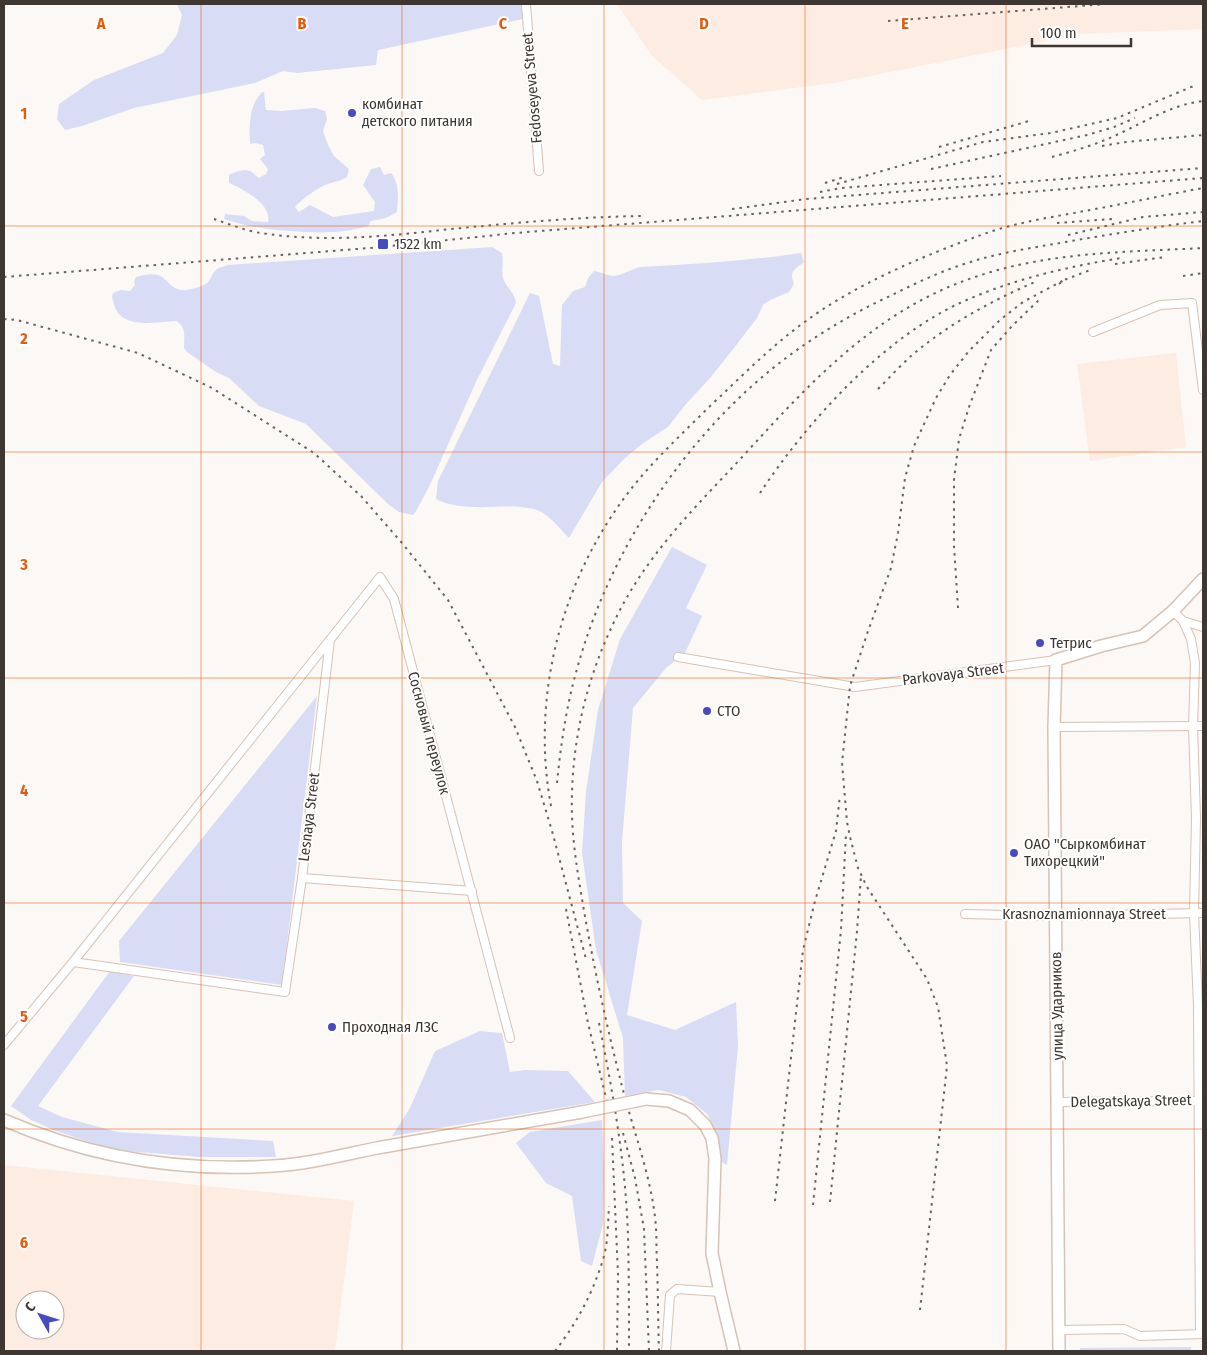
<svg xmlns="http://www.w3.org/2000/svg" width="1207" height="1355" viewBox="0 0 1207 1355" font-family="'Fira Sans Condensed',sans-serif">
<rect width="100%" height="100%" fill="#fcf8f5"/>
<g fill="#fdece2" fill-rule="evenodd">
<path d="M 617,4 L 1203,4 L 1203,29 L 1081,34 L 840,82 L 702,100 L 652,56 Z"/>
<path d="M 1176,353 L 1186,447 L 1090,461 L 1077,364 Z"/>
<path d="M 4,1165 L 354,1201 L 335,1351 L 4,1351 ZM 25,1300 L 55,1300 L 55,1330 L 25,1330 Z"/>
</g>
<g fill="#d8ddf5">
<path d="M 177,4 L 521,4 L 523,19 L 378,50 L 376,65 L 297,73 L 283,71 L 255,83 L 134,108 L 82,126 L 65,130 L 57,119 L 59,104 L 94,80 L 163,53 L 177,35 L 182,15 Z"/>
<path d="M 262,92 L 264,92 L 266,110 L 281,111 L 315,108 L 325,111 L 327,119 L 323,131 L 328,145 L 334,156 L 349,169 L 347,177 C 339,182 337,181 328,184 C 318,187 302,199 295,207 L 299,212 L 310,205 L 333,217 L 374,211 L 375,202 L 363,185 L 371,169 L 380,167 L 384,175 L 391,173 C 400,184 398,198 397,212 L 386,218 L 371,221 L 368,226 C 340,234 319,233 290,231 C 264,229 249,227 224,219 L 225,214 L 244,216 L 252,221 L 268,222 C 272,204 243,189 229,183 L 229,175 C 235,172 245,168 252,172 C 254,174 256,176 259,178 L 266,174 L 268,169 L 260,159 L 265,155 L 263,145 L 255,143 L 250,144 C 249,125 249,106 262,92 Z"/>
<path d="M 492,247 L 502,253 C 504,262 501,270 503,278 C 507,289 514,291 516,303 L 476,382 L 429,487 L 416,511 L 413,515 L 399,512 L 388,504 L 306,424 L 259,406 L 229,378 L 216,372 L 187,352 L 184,348 C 184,338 187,327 176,321 C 156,322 120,330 114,304 C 113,299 111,298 113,293 L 121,290 L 130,291 L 135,285 L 134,281 L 136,277 C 170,267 163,288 182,290 C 188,291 204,286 208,282 C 211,278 213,272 217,269 C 220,267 225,266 228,265 Z"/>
<path d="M 801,253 L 804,262 C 794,270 789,271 794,284 L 789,292 L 770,300 L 763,305 L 757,318 L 734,348 L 710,378 L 686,404 L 668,427 L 642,444 L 624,459 L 602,482 L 569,538 C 559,528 550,515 537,510 C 532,508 526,508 521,507 C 496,505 460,512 436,499 L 438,481 L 530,293 L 539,296 L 553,364 L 560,366 L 562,305 L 573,291 L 585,287 L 588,278 L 594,271 C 602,272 611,278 619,275 C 627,273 633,268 641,267 C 694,264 748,261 801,253 Z"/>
<path d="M 672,547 L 707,565 L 686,608 L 702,616 L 685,653 L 666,668 L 633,708 L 622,842 L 623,903 L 642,921 L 627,1015 L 675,1030 L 736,1002 L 738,1046 L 727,1165 L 720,1161 L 718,1137 L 707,1114 L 686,1097 L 658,1090 L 625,1096 L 623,1038 L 596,950 L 582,853 L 586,792 L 598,710 L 620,639 Z"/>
<path d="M 317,696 L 282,985 L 120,962 L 119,941 Z"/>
<path d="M 110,971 L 134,976 L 38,1106 L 62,1117 L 118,1132 L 273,1141 L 276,1157 L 199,1157 L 114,1150 L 56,1131 L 31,1120 L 11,1106 Z"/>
<path d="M 480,1031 L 502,1033 L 510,1072 L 525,1070 L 568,1071 L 595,1102 L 392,1136 L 410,1108 L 435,1051 Z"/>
<path d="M 602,1120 L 604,1175 L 603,1224 L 592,1266 L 581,1261 L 572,1196 L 546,1183 L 516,1143 L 530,1132 Z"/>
<path d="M 1191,1347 L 1191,1351 L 1080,1351 L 1080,1348 Z"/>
</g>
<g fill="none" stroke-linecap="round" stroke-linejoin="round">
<g stroke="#d7c2b6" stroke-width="10">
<g id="minor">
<path d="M 526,4 L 539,171"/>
<path d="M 1093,332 L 1160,305 L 1192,303 L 1203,390"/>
<path d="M 1173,611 L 1183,621 L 1191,639 L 1195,663 L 1193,726 L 1196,818 L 1194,913 L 1198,1006 L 1200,1334"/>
<path d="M 1183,621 L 1203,627"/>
<path d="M 678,657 L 855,687 L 1056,660"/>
<path d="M 1054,727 L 1203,726"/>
<path d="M 302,878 L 472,891"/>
<path d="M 965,914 L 1056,916 L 1203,913"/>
<path d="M 73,962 L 285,992 L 302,878 L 330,640"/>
<path d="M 4,1045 L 73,962 L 380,577 L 394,599 L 510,1038"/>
<path d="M 1059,1102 L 1201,1101"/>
<path d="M 1060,1330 L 1124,1329 L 1140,1336 L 1203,1334"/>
<path d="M 666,1351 L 670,1295 L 677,1289 L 720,1292"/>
</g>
</g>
<g stroke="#d7c2b6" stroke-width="14">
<g id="secondary">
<path d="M 646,1099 L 669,1101 L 690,1110 L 705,1125 L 712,1138 L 715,1159 L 712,1253 L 720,1292 L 734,1351"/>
<path d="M 4,1120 C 89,1157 181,1172 273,1166 C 308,1164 343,1155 377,1148 C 446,1136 514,1124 582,1112"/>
<path d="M 1059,1351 L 1054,727 L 1056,660 L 1101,646 L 1143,636 L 1173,611 L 1203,579"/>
</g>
</g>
<use href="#minor" stroke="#fff" stroke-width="8"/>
<use href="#secondary" stroke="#fff" stroke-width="11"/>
<g stroke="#68615d" stroke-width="2" stroke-dasharray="2.5 5" stroke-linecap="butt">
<path d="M 888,21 L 1106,4"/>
<path d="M 1102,146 L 1126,142 L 1203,135"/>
<path d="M 939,147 L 1029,121"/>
<path d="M 1052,157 C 1070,152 1088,147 1105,140 C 1137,127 1168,105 1203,101"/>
<path d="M 931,169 L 1087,135 L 1114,127 L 1135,118"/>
<path d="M 825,183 L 844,177"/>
<path d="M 837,184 L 983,142 L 1051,133 L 1117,118 L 1196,85"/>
<path d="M 820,192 L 841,188 L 1001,176"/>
<path d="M 732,209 L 806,199 L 1203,168"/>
<path d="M 214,219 C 229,224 246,231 261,233 C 325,243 388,236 451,229 C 514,223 577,217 641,216"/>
<path d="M 1057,223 L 1112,219"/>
<path d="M 1068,235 L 1143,217 L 1203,212"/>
<path d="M 1115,264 L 1165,257"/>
<path d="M 1183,276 L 1203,273"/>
<path d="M 4,277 L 382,247 L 515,233 L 1203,178"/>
<path d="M 1059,284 L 1064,280 L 1093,269"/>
<path d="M 4,319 L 17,320 L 138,353 L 212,388 L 314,453 L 361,496 L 402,543 L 448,600 L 515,727 L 537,781 L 552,831 L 586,959"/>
<path d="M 878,389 C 889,378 900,366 911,356 C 947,325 991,301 1035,282"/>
<path d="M 760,493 C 807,422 882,339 960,303 C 1010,280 1066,267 1121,258"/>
<path d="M 958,608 L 954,546 L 954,480 L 959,439 L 969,407 L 991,350 L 1012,326 L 1041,298"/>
<path d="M 557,783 C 561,742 567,702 579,662 C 612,547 687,434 782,361 C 816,335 853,313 892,295 C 914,284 937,273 961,265 C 999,252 1038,247 1077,240 C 1119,233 1161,226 1203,221"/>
<path d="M 551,806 C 530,693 563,573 635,484 C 657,457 683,433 708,408 C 740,378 770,347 806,321 C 856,284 923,256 981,235 C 1016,222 1054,217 1090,210 C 1128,203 1165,195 1203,188"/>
<path d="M 566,909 L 588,1023 L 607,1102"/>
<path d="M 599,1023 C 613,1093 626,1165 628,1237 C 629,1275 629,1313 629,1351"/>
<path d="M 623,1133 L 635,1178 L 644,1229 L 649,1351"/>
<path d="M 612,1138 L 618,1274 L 617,1351"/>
<path d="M 775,1201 L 803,950 L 815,901 L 836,831 L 840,795"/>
<path d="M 830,1202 L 857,931 L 861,876"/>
<path d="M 813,1205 L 841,930 L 846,834"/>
<path d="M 920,1310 L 947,1066 L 946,1059 L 938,1007 L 927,979 L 867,887 L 858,868 L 850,837 L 847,822 L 842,763 L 850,686 L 867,634 L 891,568 L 898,533 L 905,478 L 914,446 L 936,398 L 950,375 L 969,351 L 1000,320 L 1023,302 L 1064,280"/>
<path d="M 555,1351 C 577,1323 594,1291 604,1256 C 608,1241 608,1222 609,1206"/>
<path d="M 659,1351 C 658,1321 658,1292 657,1262 C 656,1247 657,1232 655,1217 C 650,1175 635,1135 624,1094 C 608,1032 594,969 583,905 C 578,875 573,846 572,816 C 570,743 587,673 621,608 C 649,555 691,511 732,468 C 804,390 870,312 975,277 C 1048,252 1126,252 1203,248"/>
</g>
<g stroke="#d7c2b6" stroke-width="14" stroke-linecap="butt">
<path id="secondary-bridge" d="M 582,1112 L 646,1099"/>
</g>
<use href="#secondary-bridge" stroke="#fff" stroke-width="11"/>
</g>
<path fill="none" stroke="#e8590c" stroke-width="1" stroke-opacity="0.55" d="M 201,4 L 201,1351M 402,4 L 402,1351M 604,4 L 604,1351M 805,4 L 805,1351M 1006,4 L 1006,1351M 4,226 L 1203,226M 4,452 L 1203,452M 4,678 L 1203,678M 4,903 L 1203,903M 4,1129 L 1203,1129"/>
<g fill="#484bc0" stroke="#fff" stroke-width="2">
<circle cx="352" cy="113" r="5"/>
<rect x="377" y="238" width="12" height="12" rx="2.5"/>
<circle cx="1040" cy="643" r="5"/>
<circle cx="707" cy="711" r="5"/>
<circle cx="1014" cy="853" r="5"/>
<circle cx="332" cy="1027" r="5"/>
</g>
<g text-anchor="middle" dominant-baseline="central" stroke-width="4" stroke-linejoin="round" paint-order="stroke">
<g font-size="15" fill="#3e3631" stroke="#fff">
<text transform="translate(532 88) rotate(-95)">Fedoseyeva Street</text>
<text transform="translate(953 674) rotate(-7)">Parkovaya Street</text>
<text transform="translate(429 733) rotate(75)">Сосновый переулок</text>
<text transform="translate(309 817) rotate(-83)">Lesnaya Street</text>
<text x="1084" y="914">Krasnoznamionnaya Street</text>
<text transform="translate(1057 1006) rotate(-91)">улица Ударников</text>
<text transform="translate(1131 1101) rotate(-1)">Delegatskaya Street</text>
</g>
<g font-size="15" fill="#3e3631" stroke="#fff" text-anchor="start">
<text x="362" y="104">комбинат<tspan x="362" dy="17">детского питания</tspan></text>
<text x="394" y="244">1522 km</text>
<text x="1050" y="643">Тетрис</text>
<text x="717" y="711">СТО</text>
<text x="1024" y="844">ОАО "Сыркомбинат<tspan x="1024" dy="17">Тихорецкий"</tspan></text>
<text x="342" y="1027">Проходная ЛЗС</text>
</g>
</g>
<g font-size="16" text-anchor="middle" font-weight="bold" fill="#e8590c" stroke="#fff" stroke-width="4" stroke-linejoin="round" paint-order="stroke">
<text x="101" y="29">A</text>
<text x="302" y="29">B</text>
<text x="503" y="29">C</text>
<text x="704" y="29">D</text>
<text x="905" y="29">E</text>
<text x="24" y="119">1</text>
<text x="24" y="344">2</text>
<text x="24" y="570">3</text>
<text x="24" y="796">4</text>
<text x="24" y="1022">5</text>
<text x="24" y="1248">6</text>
</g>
<rect width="1207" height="1355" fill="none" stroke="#3e3631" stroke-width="10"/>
<g transform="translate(40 1315) rotate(309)"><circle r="24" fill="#ffffff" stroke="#b2afad"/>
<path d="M0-4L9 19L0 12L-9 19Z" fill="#484bc0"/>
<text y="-8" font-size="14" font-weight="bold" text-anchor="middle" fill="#3e3631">С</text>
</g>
<path d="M1032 38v8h99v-8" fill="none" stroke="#3e3631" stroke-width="2.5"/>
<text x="1040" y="38" font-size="15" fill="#3e3631" stroke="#ffffff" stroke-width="4" paint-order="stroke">100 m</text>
</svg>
